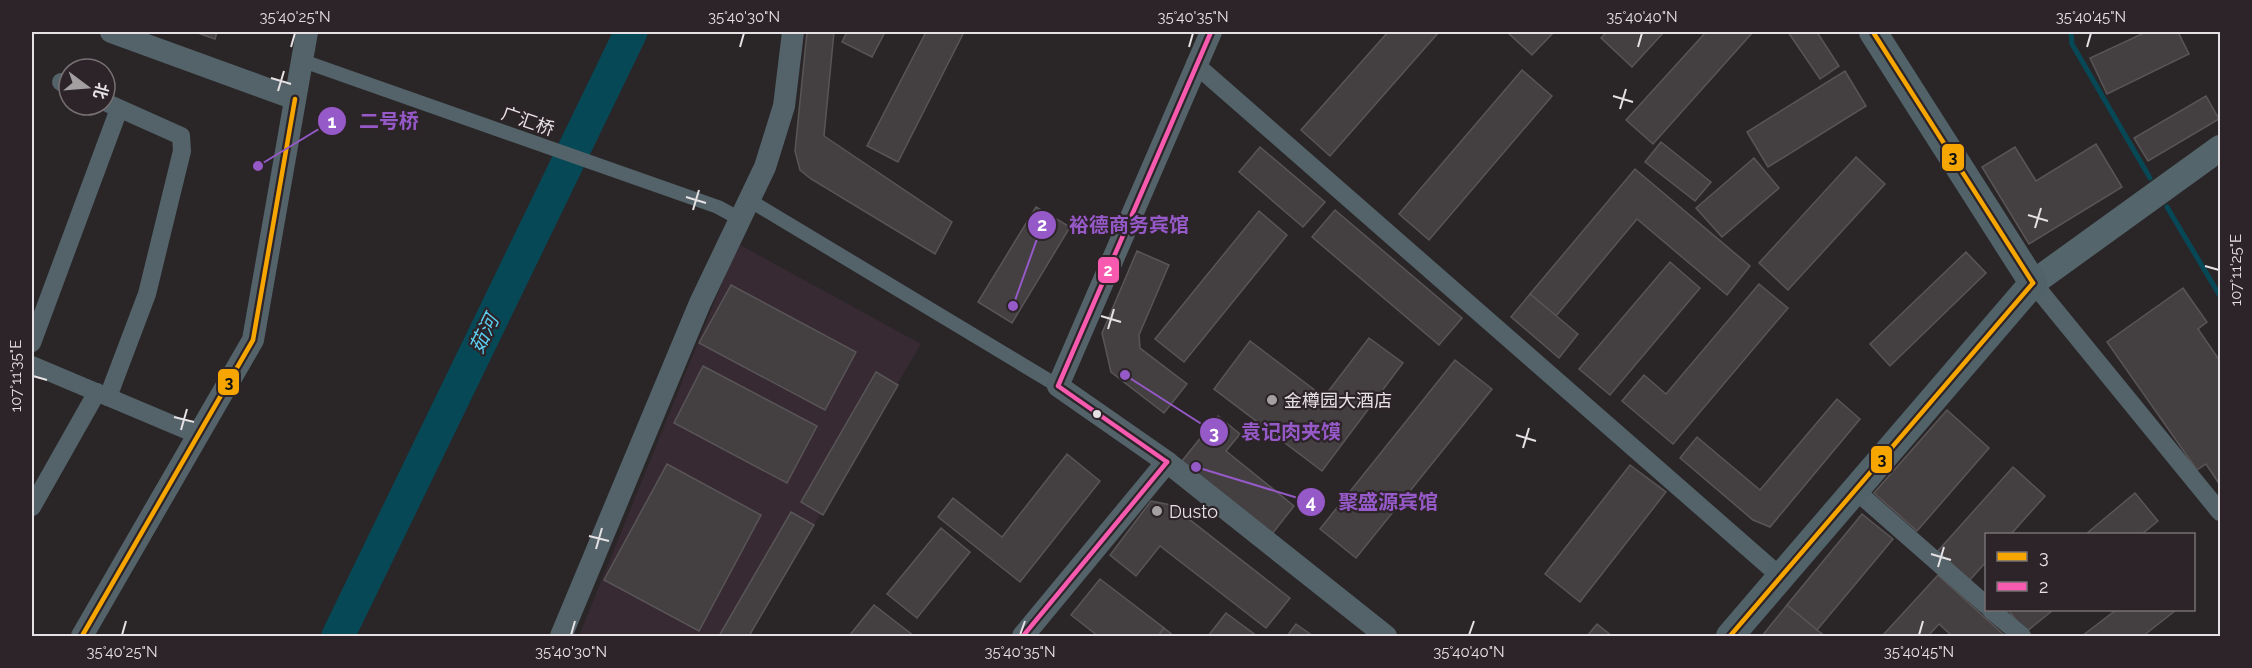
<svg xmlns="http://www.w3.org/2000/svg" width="2252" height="668" viewBox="0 0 2252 668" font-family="Raleway,'Noto Sans SC',sans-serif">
<rect width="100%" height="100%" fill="#2a2628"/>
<path fill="#372a32" d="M 738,244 L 921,344 L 748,636 L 579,636 Z"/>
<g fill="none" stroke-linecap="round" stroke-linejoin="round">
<g stroke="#074856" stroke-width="5">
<path d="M 2071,32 L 2072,44 L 2150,178"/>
<path d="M 2167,207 L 2220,296"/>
</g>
<path stroke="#074856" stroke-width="33" d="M 338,636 L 631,32"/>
</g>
<g fill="#444042" stroke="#595557" stroke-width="1.5">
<path d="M 195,32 L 217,32 L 215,39 Z"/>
<path d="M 807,32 L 834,32 L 824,136 L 952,222 L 935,254 L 811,179 L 800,170 L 795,151 Z"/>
<path d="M 847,32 L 885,32 L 872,57 L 842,42 Z"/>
<path d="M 926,32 L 964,32 L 898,162 L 867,146 Z"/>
<path d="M 1388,32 L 1439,32 L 1330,156 L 1301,130 Z"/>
<path d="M 1507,32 L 1554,32 L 1532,55 Z"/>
<path d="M 1607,32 L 1664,32 L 1632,67 L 1601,38 Z"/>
<path d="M 1706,32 L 1753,32 L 1653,144 L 1626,120 Z"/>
<path d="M 1788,32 L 1817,32 L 1839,66 L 1820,79 Z"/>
<path d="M 2146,32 L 2178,32 L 2189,54 L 2107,94 L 2090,58 Z"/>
<path d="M 1522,70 L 1552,96 L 1429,240 L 1399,214 Z"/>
<path d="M 1845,71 L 1866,106 L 1768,167 L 1747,132 Z"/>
<path d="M 2206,96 L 2219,119 L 2148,161 L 2134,138 Z"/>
<path d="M 1661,142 L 1711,182 L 1695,201 L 1645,162 Z"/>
<path d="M 2096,144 L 2122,187 L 2029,244 L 1982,167 L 2015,147 L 2036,181 Z"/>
<path d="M 1260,147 L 1325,202 L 1303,227 L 1239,172 Z"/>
<path d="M 1856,157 L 1885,184 L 1788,290 L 1759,263 Z"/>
<path d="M 1754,158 L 1779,188 L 1722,237 L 1696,208 Z"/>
<path d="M 1635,169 L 1750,266 L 1727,295 L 1637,219 L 1556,316 L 1530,294 Z"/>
<path d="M 1036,207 L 1070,227 L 1012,323 L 978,302 Z"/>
<path d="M 1335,210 L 1462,318 L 1439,345 L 1312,237 Z"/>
<path d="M 1259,211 L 1287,235 L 1184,362 L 1155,339 Z"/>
<path d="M 1137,251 L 1169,265 L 1139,335 L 1140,348 L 1187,384 L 1164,413 L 1111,372 L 1102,333 Z"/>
<path d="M 1966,252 L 1986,273 L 1890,366 L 1870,344 Z"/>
<path d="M 1670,262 L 1700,288 L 1610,395 L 1579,369 Z"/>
<path d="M 1759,284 L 1788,308 L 1673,444 L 1622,401 L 1644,375 L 1666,394 Z"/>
<path d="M 731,285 L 856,352 L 825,410 L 699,343 Z"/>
<path d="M 2183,288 L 2207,322 L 2198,329 L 2220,361 L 2220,485 L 2206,464 L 2197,470 L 2107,342 Z"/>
<path d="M 1530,294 L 1578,334 L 1559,358 L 1511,317 Z"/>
<path d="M 1369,338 L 1403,363 L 1322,471 L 1214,389 L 1250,341 L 1324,397 Z"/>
<path d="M 1455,360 L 1492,389 L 1356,558 L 1320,529 Z"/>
<path d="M 703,366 L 817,426 L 787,483 L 674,423 Z"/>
<path d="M 876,372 L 898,385 L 823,515 L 801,502 Z"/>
<path d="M 1837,399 L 1860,419 L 1770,527 L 1753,520 L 1680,458 L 1697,437 L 1760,490 Z"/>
<path d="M 1947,410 L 1989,448 L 1917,531 L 1874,493 Z"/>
<path d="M 1218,416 L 1240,434 L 1226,451 L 1294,506 L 1272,534 L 1182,461 Z"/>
<path d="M 1067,454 L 1100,481 L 1020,582 L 938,517 L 953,498 L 1002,537 Z"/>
<path d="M 667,464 L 761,515 L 699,631 L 604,580 Z"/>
<path d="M 1630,465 L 1666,492 L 1580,602 L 1545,574 Z"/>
<path d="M 2013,467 L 2045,496 L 2011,534 L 1986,534 L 1986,562 L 1969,581 L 1937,552 Z"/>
<path d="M 2135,493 L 2158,521 L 2142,534 L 2086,534 Z"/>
<path d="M 1151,501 L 1171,505 L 1290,598 L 1266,628 L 1160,546 L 1136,576 L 1110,555 Z"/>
<path d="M 791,512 L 814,525 L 749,636 L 719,636 Z"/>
<path d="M 1862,514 L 1893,539 L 1817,630 L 1787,605 Z"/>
<path d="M 941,528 L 970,552 L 917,618 L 887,594 Z"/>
<path d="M 1938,575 L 2005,636 L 1952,636 L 1939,624 L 1928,636 L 1886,636 L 1884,634 Z"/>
<path d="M 1100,579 L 1164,628 L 1158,636 L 1098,636 L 1071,615 Z"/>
<path d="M 874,605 L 914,636 L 849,636 Z"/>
<path d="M 1787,605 L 1817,630 L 1825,636 L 1762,636 Z"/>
<path d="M 2008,610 L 2053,610 L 2026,632 Z"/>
<path d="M 2116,610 L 2176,610 L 2143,636 L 2082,636 Z"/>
<path d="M 1226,613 L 1257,636 L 1208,636 Z"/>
<path d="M 1296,624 L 1313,636 L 1287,636 Z"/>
<path d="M 1597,624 L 1612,636 L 1587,636 Z"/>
<path d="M 1164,628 L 1174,636 L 1158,636 Z"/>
</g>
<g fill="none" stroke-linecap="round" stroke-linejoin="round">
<g stroke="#536369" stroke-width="14">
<path d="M 303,61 L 718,207 L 740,219"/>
<path d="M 749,200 L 1058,386"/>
</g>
<g stroke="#536369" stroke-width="18">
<path d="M 1195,64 L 1781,577"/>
<path d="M 61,82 L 69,86"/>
<path d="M 105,102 L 181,136 L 182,151 L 147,294 L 108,397"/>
<path d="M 2033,283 L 2220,512"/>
<path d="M 32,343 L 119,109"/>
<path d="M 32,365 L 198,435"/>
<path d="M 1855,490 L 1986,605"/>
<path d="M 32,507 L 97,392"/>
<path d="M 1991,610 L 2022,636"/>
</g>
<g stroke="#536369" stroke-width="22">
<path d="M 111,32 L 295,99"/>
<path d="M 1211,32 L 1058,386 L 1167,462 L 1386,636"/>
<path d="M 82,636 L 253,340 L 307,32"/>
<path d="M 561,636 L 700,303 L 765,167 L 784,106 L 793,32"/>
<path d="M 1023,636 L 1167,462"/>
</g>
<path stroke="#54656b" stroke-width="26" d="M 2033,283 L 2220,148"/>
<path stroke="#516269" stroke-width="28" d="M 1730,636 L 2033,283 L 1873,32"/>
<g stroke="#2c2428" stroke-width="9">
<g id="bus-1">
<path d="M 1873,32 L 2033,283"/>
<path d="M 82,636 L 253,340 L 295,99"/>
<path d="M 1730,636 L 2033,283"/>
</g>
</g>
<g stroke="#2c2428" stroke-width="9">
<g id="bus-2">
<path d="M 1167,462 L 1058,386 L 1211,32"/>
<path d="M 1023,636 L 1167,462"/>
</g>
</g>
<use href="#bus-1" stroke="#f7a600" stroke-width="4.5"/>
<use href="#bus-2" stroke="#f75aaf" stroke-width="4.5"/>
</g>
<path fill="none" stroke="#e6e1e4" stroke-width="2" d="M 291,47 L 295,33M 740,47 L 744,33M 1189,47 L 1193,33M 1638,47 L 1642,33M 2087,47 L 2091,33M 271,78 L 291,84M 278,91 L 284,71M 1613,96 L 1633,102M 1620,109 L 1626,89M 686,197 L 706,203M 693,210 L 699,190M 2028,215 L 2048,221M 2035,228 L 2041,208M 2205,266 L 2219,270M 1101,316 L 1121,322M 1108,329 L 1114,309M 33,376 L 47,380M 174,417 L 194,422M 181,430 L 187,409M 1516,435 L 1536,441M 1523,448 L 1529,428M 589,536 L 609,541M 596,549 L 602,528M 1931,554 L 1951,560M 1938,567 L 1944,547M 122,635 L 126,621M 571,635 L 575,621M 1020,635 L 1025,621M 1469,635 L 1474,621M 1919,635 L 1923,621"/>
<g fill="#a4a0a2" stroke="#2c2428" stroke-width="2">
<circle cx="1272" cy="400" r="6"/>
<circle cx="1157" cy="511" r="6"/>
</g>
<circle fill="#e6e1e4" stroke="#2c2428" stroke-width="2" cx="1097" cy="414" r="5"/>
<g text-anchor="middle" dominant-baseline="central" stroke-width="4.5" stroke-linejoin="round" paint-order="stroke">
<g font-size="18" fill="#e6e1e4" stroke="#2c2428">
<text transform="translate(528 121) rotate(19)">广汇桥</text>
</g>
<g font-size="18" fill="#e6e1e4" stroke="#2c2428" text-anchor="start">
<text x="1284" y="400">金樽园大酒店</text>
<text x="1169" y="511">Dusto</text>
</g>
<g font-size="20" font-style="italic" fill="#5acff1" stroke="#2c2428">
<text transform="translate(484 334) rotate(-64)">茹河</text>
</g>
</g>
<path fill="none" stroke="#9659c8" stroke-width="2" d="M258 166L332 121M1013 306L1042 225M1125 375L1214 432M1196 467L1311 502"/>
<g fill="#9659c8" stroke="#2c2428" stroke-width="2">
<circle cx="258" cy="166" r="6"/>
<circle cx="1013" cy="306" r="6"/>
<circle cx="1125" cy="375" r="6"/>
<circle cx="1196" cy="467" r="6"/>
<circle cx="332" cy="121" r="15"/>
<circle cx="1042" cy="225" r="15"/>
<circle cx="1214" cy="432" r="15"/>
<circle cx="1311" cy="502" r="15"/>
</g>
<g font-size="18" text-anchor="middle" font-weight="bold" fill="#fff">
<text x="332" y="128">1</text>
<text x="1042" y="231">2</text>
<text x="1214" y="439">3</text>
<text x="1311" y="508">4</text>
</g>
<g font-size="20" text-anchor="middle" font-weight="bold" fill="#9659c8" stroke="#2c2428" stroke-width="4.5" stroke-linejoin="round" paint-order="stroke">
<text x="389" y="128">二号桥</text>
<text x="1129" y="232">裕德商务宾馆</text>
<text x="1291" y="439">袁记肉夹馍</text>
<text x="1388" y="509">聚盛源宾馆</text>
</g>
<g stroke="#2c2428" stroke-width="2">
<rect x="1941" y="143" width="24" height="29" rx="6" fill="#f7a600"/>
<rect x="1097" y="256" width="23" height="28" rx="6" fill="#f75aaf"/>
<rect x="217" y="368" width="23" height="28" rx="6" fill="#f7a600"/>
<rect x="1870" y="445" width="23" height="29" rx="6" fill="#f7a600"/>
</g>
<g font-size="16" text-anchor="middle" font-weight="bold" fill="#fff">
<text x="1108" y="276">2</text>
</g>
<g font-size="16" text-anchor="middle" font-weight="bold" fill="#111">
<text x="1953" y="163">3</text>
<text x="229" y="388">3</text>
<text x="1882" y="465">3</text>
</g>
<rect width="2252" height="668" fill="none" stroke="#2c2428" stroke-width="66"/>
<rect x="1985" y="533" width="210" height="78" fill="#2c2428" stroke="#767073" stroke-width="1.5"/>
<rect x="1997" y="552" width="30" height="9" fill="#f7a600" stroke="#767073" stroke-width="1.5"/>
<text x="2039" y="563" font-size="18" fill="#e6e1e4">3</text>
<rect x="1997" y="582" width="30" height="9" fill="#f75aaf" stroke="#767073" stroke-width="1.5"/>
<text x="2039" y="593" font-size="18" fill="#e6e1e4">2</text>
<g transform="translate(87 87) rotate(106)"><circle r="28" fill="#2c2428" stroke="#767073" stroke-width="1.5"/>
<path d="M0-4.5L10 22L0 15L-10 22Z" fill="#a4a0a2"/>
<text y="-9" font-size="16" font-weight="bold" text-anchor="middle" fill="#e6e1e4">北</text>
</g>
<rect x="33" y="33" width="2186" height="602" fill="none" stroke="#e6e1e4" stroke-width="2"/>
<g font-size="15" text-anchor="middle" fill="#e6e1e4">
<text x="295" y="22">35°40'25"N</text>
<text x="744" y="22">35°40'30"N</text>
<text x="1193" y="22">35°40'35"N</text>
<text x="1642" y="22">35°40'40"N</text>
<text x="2091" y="22">35°40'45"N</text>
<text transform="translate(2236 270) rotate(-90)" y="5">107°11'25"E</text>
<text transform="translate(16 376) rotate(-90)" y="5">107°11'35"E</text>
<text x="122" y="657">35°40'25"N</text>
<text x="571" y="657">35°40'30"N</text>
<text x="1020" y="657">35°40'35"N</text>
<text x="1469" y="657">35°40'40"N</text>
<text x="1919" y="657">35°40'45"N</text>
</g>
</svg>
